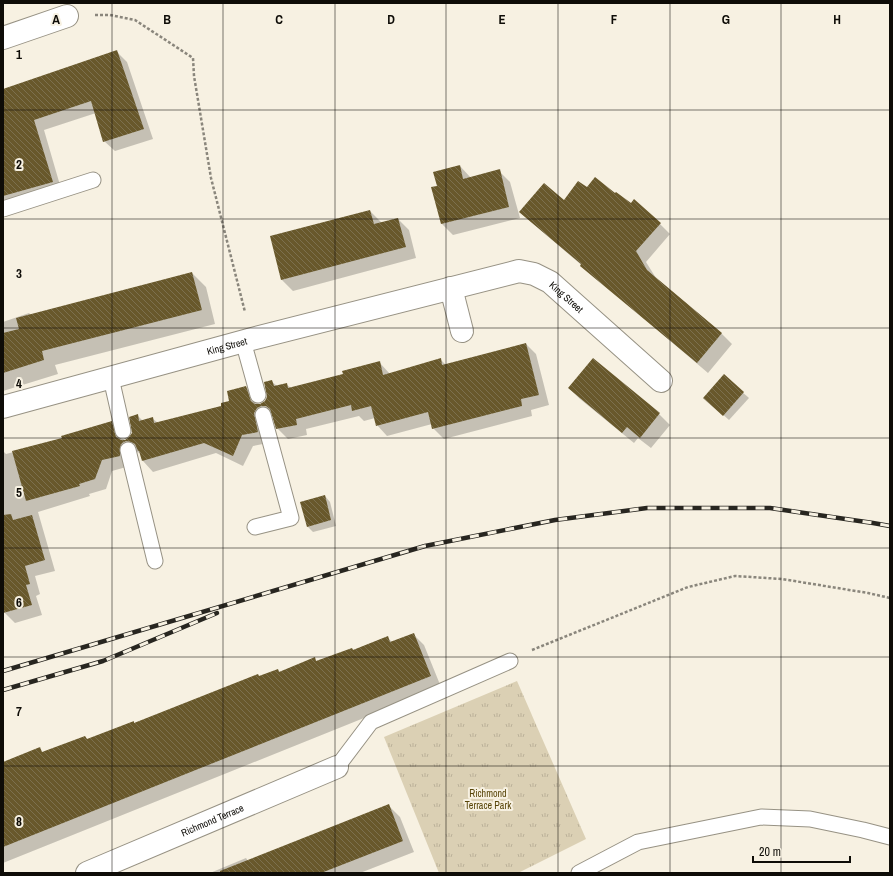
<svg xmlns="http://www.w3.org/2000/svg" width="893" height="876" viewBox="0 0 893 876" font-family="'Archivo Narrow',sans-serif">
<defs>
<pattern id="park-tufts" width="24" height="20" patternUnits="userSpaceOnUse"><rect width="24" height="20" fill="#dbd0b4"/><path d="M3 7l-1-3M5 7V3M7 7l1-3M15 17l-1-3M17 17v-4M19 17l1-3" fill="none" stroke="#bbb199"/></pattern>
<pattern id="building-back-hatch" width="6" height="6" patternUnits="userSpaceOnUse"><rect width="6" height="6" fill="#68582b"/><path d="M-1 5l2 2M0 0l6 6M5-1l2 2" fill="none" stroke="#7c704e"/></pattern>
</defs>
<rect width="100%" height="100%" fill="#f7f1e2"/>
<path fill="url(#park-tufts)" d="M 517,681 L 586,839 L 518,873 L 439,873 L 384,737 Z"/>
<g fill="#0003">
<path d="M 117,52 L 127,62 L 153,139 L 115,151 L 104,141 L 96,113 L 44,130 L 62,192 L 10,207 L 3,199 L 3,90 Z"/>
<path d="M 460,166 L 471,178 L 499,171 L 510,182 L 520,218 L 453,235 L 442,224 L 438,187 Z"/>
<path d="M 587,188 L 615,195 L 660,224 L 670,234 L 646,262 L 656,278 L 721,333 L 732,344 L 708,373 L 531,222 L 520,212 L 565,202 Z"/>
<path d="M 370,211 L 382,223 L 398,219 L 409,230 L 416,258 L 293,291 L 282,280 L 271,237 Z"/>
<path d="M 192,273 L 206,287 L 215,324 L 55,365 L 58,374 L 3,391 L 3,322 L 29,313 L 31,315 Z"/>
<path d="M 526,344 L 536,354 L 549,405 L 531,410 L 532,416 L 444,439 L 433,428 L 432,424 L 387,436 L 377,425 L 375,418 L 364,421 L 359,416 L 306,429 L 307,435 L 288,439 L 277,428 L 273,417 L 272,417 L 267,419 L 268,443 L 253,446 L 243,466 L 216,453 L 153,472 L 143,461 L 141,453 L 136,452 L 133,454 L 130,466 L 112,471 L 106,489 L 89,494 L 90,496 L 38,512 L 55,571 L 35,576 L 40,594 L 36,596 L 42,615 L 15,623 L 4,612 L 3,607 L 3,451 L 6,454 L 63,439 L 111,422 L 122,433 L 124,441 L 126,441 L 133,433 L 138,416 L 143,421 L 152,418 L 158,423 L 222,406 L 231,402 L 246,387 L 257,398 L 259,405 L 265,402 L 271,381 L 277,386 L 286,384 L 291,388 L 344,375 L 379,362 L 390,374 L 440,359 L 446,365 Z"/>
<path d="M 593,359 L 659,414 L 670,425 L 651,448 L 638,438 L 634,443 L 580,399 L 569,388 Z"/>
<path d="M 724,376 L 749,398 L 729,420 L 710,403 Z"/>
<path d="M 325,496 L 330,502 L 336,526 L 313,532 L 308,527 Z"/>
<path d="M 413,634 L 424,645 L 441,687 L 3,863 L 3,775 L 85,737 L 88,740 L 135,724 L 278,670 L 280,672 L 314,659 L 317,662 L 352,649 L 354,650 L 387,637 L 392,642 Z"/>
<path d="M 389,806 L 400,817 L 414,852 L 360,873 L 210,873 L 246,858 L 248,861 Z"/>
</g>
<g fill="url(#building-back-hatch)">
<path d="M 117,50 L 144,129 L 103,142 L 91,101 L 34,120 L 53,182 L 3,196 L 3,89 Z"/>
<path d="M 460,165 L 463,179 L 500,169 L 509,207 L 441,224 L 431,187 L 437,186 L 433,172 Z"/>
<path d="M 595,177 L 615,193 L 616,192 L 631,203 L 634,199 L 661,223 L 636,251 L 647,270 L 722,333 L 697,363 L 580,266 L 581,264 L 519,212 L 544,183 L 564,200 L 578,181 L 587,187 Z"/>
<path d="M 370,210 L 374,224 L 398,218 L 406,247 L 281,280 L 270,236 Z"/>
<path d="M 192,272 L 202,310 L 42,351 L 44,360 L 3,373 L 3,333 L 19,329 L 16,318 Z"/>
<path d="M 526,343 L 539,395 L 521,399 L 522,406 L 432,429 L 428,412 L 376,426 L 371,406 L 352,411 L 351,405 L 296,419 L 297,425 L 276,429 L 270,409 L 266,406 L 261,406 L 257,408 L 254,413 L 258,432 L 242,435 L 233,456 L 204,443 L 142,461 L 139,451 L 138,451 L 135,444 L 131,442 L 126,441 L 122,443 L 120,447 L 120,456 L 102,460 L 95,479 L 79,484 L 80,486 L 26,501 L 12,451 L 62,438 L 61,436 L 112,421 L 116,437 L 121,440 L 125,440 L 129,437 L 132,433 L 129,417 L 138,414 L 139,421 L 153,417 L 154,423 L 221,406 L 221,403 L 229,401 L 227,391 L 246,386 L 251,401 L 255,404 L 260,404 L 265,401 L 267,397 L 264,382 L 272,380 L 274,386 L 287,383 L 288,388 L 343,374 L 342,371 L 380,361 L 383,375 L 441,358 L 442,365 Z"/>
<path d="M 593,358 L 660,413 L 640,438 L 627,427 L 622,433 L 568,388 Z"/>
<path d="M 724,374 L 744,392 L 723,416 L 703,398 Z"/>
<path d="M 325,495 L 331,520 L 307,527 L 300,502 Z"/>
<path d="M 11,514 L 13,520 L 32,515 L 45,560 L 25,566 L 30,584 L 26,585 L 32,605 L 3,613 L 3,515 Z"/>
<path d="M 414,633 L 431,676 L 3,847 L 3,762 L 40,747 L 42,752 L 85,736 L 87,739 L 134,721 L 134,723 L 258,674 L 259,676 L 278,669 L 279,672 L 315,657 L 316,661 L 352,648 L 353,650 L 388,636 L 390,642 Z"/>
<path d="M 389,804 L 403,841 L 321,873 L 220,873 L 220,871 Z"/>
</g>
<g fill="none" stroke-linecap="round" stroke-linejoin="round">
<g stroke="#979284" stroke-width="17">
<g id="service">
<path d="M 3,209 L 93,180"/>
<path d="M 243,341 L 258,395"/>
<path d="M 111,378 L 123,431"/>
<path d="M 128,450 L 155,561"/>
<path d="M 255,527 L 291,518 L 263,415"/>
<path d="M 337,767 L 371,722 L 510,661"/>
<path d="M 579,873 L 638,842 L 761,817 L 810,819 L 863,830 L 890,837"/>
</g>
</g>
<g stroke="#979284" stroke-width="24">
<g id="minor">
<path d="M 3,38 L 67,16"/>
<path d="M 451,288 L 462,331"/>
<path id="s1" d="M 3,407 L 248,340 L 519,271 L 534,274 L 550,282 L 661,381"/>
<path id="s2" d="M 87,873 L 337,767"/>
</g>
</g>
<g stroke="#8a867c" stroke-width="2.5" stroke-dasharray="3 2" stroke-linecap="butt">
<path d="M 95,15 L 110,15 L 135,20 L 193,58 L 194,76 L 211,178 L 245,312"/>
<path d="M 532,650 L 688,587 L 735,576 L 782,579 L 868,593 L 890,598"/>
</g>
<use href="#service" stroke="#fff" stroke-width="15"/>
<use href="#minor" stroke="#fff" stroke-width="22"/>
<g stroke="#282620" stroke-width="4.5">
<g id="rail">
<path d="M 3,671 L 425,546 L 555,520 L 647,508 L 770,508 L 873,523 L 890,526"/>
<path d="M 3,690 L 103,661 L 217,613"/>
</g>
</g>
<use href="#rail" stroke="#f7f1e2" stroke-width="3" stroke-dasharray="9" stroke-linecap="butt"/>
</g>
<path fill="none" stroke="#0e0c07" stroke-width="1" stroke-opacity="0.55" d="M 112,3 L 112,873M 223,3 L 223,873M 335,3 L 335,873M 446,3 L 446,873M 558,3 L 558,873M 670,3 L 670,873M 781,3 L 781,873M 3,110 L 890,110M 3,219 L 890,219M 3,328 L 890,328M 3,438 L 890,438M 3,548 L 890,548M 3,657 L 890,657M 3,766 L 890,766"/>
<g text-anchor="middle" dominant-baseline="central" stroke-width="4" stroke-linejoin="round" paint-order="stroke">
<g font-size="10" fill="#0e0c07" stroke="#f7f1e2">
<text stroke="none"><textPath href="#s1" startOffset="589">King Street</textPath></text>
<text stroke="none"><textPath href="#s1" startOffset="232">King Street</textPath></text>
<text stroke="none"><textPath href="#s2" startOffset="136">Richmond Terrace</textPath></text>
</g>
<g font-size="10" fill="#584508" stroke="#f7f1e2">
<text x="488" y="793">Richmond<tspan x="488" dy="12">Terrace Park</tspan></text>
</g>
</g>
<g font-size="13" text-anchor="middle" font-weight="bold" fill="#0e0c07" stroke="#f7f1e2" stroke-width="4" stroke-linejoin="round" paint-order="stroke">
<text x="56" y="24">A</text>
<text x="167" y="24">B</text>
<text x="279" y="24">C</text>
<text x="391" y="24">D</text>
<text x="502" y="24">E</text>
<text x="614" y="24">F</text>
<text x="726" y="24">G</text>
<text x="837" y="24">H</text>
<text x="19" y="59">1</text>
<text x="19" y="169">2</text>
<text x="19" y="278">3</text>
<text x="19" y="388">4</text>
<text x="19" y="497">5</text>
<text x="19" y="607">6</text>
<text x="19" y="716">7</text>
<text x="19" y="826">8</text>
</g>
<rect width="893" height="876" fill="none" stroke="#0e0c07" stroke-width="8"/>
<path d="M753 856v6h97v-6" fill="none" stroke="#0e0c07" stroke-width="2"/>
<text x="759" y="856" font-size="12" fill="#0e0c07" stroke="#f7f1e2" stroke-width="3" paint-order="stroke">20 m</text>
</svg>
